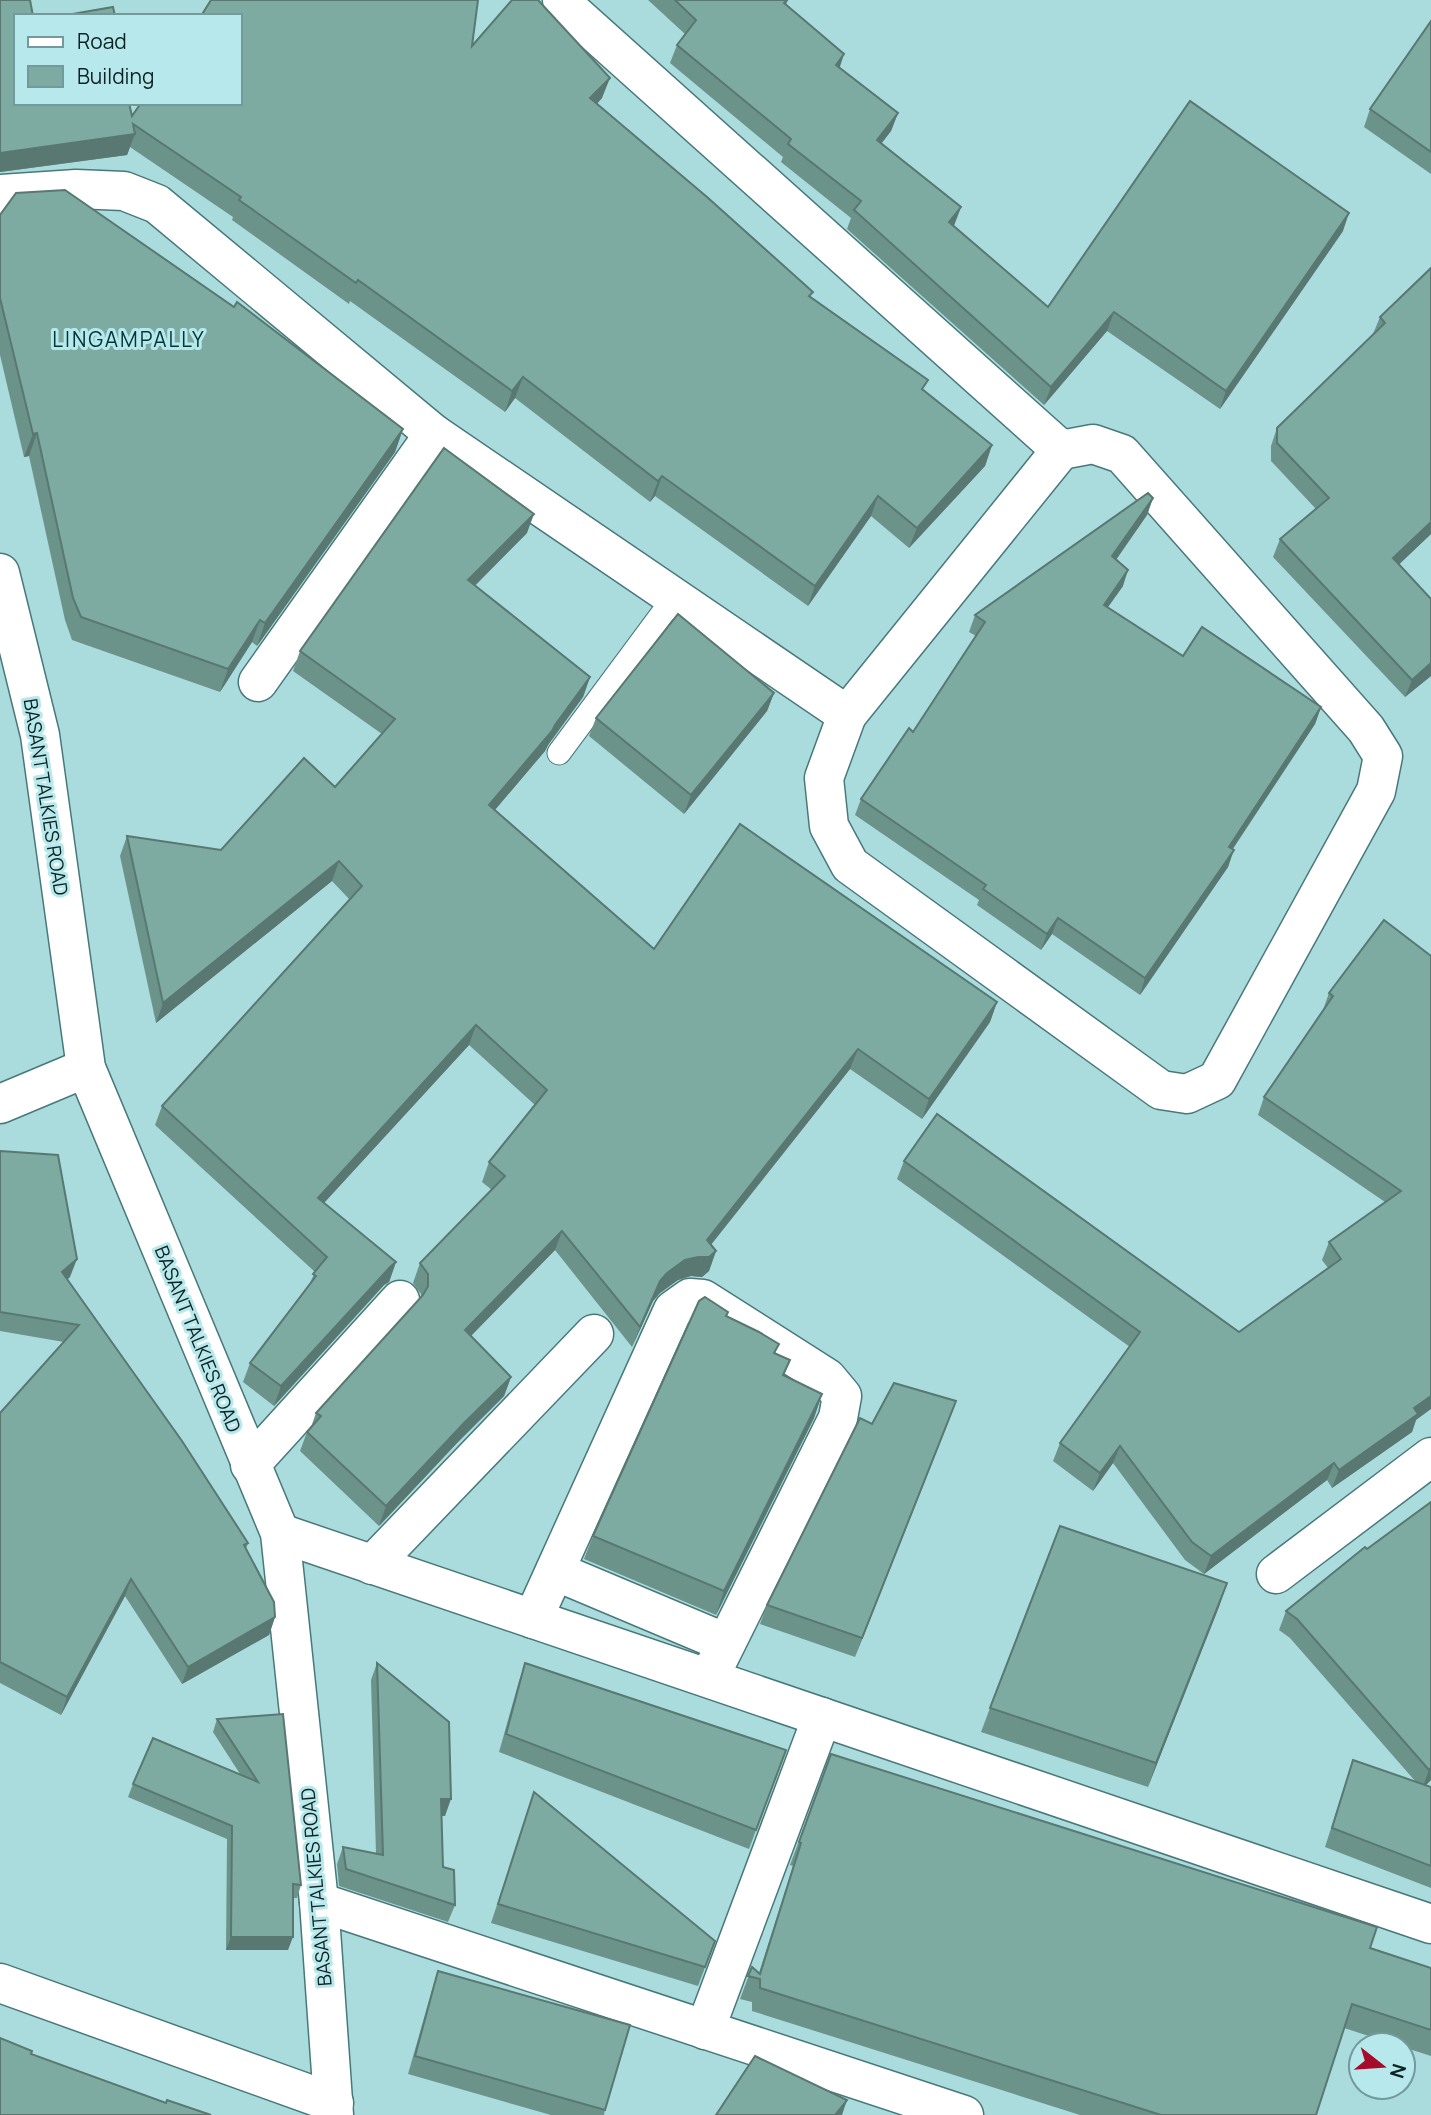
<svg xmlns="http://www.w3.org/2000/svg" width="1431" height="2115" viewBox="0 0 1431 2115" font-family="Manrope,sans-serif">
<rect width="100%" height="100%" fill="#aadcde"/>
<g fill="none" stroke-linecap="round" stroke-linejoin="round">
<g stroke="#49787b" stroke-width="25">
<path id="service" d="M 559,753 L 674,598"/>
</g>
<g stroke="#49787b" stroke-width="41">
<g id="minor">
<path d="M 0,194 L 76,189 L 124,191 L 157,204 L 434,434 L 847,715 L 824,778 L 829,826 L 850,865 L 1161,1090 L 1187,1094 L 1217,1080 L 1376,791 L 1383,756 L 1366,729 L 1122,454 L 1093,444 L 1061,450 L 571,11 L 562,0"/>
<path d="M 258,682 L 434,434"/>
<path d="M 847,715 L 1061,450"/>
<path d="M 0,1104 L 86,1068"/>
<path d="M 250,1465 L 400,1300"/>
<path d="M 280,1533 L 1431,1924"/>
<path d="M 372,1565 L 594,1334"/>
<path d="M 555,1571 L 726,1643"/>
<path d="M 1276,1574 L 1431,1457"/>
<path d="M 533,1619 L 673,1310 L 690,1298 L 703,1299 L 827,1378 L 842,1396 L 838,1418 L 709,1678"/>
<path d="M 319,1902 L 964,2115"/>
<path d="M 705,2030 L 822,1717"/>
</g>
</g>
<g stroke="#49787b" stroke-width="41">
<g id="tertiary">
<path d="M 0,573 L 40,735 L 86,1068 L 280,1533 L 319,1902 L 334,2115"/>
<path d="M 0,1983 L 334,2103"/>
</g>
</g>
<use href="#service" stroke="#fff" stroke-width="23"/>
<use href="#minor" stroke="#fff" stroke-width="38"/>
<use href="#tertiary" stroke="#fff" stroke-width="38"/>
</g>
<g fill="#6c938a">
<path d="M 0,0 L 16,16 L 132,116 L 472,46 L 602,98 L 597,104 L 811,298 L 924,391 L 992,445 L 985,466 L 909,548 L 871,516 L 808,606 L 655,496 L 650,502 L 515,398 L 505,412 L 350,301 L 349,304 L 232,220 L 233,217 L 130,147 L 127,155 L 0,172 Z"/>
<path d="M 648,0 L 788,0 L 786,5 L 839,68 L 898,113 L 891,131 L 881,144 L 961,207 L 954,226 L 1048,307 L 1343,231 L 1220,409 L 1107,331 L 1044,405 L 847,229 L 851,218 L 781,162 L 783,157 L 670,63 L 677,45 L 685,34 Z"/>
<path d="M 1431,21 L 1431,174 L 1364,127 L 1370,109 Z"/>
<path d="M 0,215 L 403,429 L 395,452 L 257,646 L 252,642 L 220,692 L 72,640 L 65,620 L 29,456 L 24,457 L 0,355 Z"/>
<path d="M 1431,268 L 1431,534 L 1399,564 L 1431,676 L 1405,697 L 1273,557 L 1280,539 L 1316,509 L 1271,461 L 1271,446 L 1277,428 L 1373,334 L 1380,317 Z"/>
<path d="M 1153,498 L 1147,515 L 1116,559 L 1123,586 L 1108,607 L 1183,656 L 1321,707 L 1315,724 L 1233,849 L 1228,867 L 1140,995 L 1052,934 L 1041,950 L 977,905 L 979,900 L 855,815 L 861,799 L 913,732 L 976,636 L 969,632 L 975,615 Z"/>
<path d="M 527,533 L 475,586 L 590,677 L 583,697 L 548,745 L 545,751 L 495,810 L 654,949 L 997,1002 L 990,1022 L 922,1119 L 850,1069 L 711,1245 L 716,1251 L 709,1271 L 702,1277 L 691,1276 L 678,1280 L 660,1293 L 653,1301 L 632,1347 L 555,1250 L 471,1336 L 511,1377 L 504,1396 L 457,1443 L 379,1526 L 300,1451 L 307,1432 L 311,1427 L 316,1413 L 421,1298 L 421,1294 L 413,1283 L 420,1263 L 492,1190 L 482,1182 L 489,1162 L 535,1105 L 469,1045 L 324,1203 L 396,1262 L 389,1282 L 384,1285 L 274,1406 L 243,1382 L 250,1363 L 309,1285 L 315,1272 L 155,1125 L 162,1106 L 350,900 L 332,881 L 156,1023 L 120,856 L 127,836 L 221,850 L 335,787 L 382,734 L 293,671 L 300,651 Z"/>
<path d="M 774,693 L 767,711 L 684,814 L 589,736 L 596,718 Z"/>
<path d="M 1384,920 L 1416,1420 L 1412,1432 L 1332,1488 L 1327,1480 L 1204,1574 L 1185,1560 L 1113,1463 L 1093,1491 L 1053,1461 L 1060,1443 L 1130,1347 L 897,1179 L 904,1161 L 1239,1332 L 1328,1268 L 1322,1260 L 1329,1242 L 1385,1202 L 1258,1115 L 1264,1097 L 1323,1010 L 1329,993 Z"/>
<path d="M 0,1151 L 70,1277 L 67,1280 L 248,1543 L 246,1549 L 275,1617 L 269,1635 L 182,1684 L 125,1596 L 61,1715 L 0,1683 L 0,1413 L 64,1342 L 0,1331 Z"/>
<path d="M 727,1316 L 776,1353 L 790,1360 L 784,1375 L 822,1394 L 814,1418 L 716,1615 L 584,1559 L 593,1536 Z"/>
<path d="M 956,1401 L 855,1657 L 760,1624 L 767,1605 L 872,1424 Z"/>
<path d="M 1431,1502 L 1431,1780 L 1426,1785 L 1431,1787 L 1431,1888 L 1325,1847 L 1353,1760 L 1416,1782 L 1290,1638 L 1279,1630 L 1286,1611 Z"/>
<path d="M 1227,1583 L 1148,1787 L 981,1732 L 990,1708 Z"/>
<path d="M 377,1663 L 445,1816 L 441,1816 L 443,1867 L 455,1905 L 448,1922 L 339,1886 L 337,1864 L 343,1847 L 376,1854 L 371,1680 Z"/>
<path d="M 525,1663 L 786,1750 L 749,1849 L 499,1752 L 519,1681 Z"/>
<path d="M 283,1714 L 301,1885 L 297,1898 L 293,1898 L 288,1950 L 226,1950 L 227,1839 L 128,1797 L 133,1784 L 240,1774 L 213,1732 L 217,1719 Z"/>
<path d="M 831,1754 L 1370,1948 L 1431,1968 L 1431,2056 L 1403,2047 L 1403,2045 L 1397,2045 L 1344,2028 L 1316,2115 L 1080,2115 L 752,2011 L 752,2002 L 740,1999 L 752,1967 L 759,1973 L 793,1866 L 790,1865 Z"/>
<path d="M 534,1792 L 715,1941 L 698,1986 L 491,1923 Z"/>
<path d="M 438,1971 L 605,2110 L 604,2115 L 551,2115 L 408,2074 L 432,1990 Z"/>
</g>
<g fill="#587871">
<path d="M 844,54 L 838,73 L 836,65 Z"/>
<path d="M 610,78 L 602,98 L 582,119 L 590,98 Z"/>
<path d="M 898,113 L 891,131 L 870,158 L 877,140 Z"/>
<path d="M 135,134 L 127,155 L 0,172 L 0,153 Z"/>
<path d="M 961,207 L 954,225 L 942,241 L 949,222 Z"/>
<path d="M 1349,213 L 1343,231 L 1220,409 L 1226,391 Z"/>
<path d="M 1114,312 L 1107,331 L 1044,405 L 1051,387 Z"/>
<path d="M 523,377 L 515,398 L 505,412 L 512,391 Z"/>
<path d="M 403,429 L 395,452 L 257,646 L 265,623 Z"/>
<path d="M 37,433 L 29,456 L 24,457 L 33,434 Z"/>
<path d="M 992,445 L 985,466 L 909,548 L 917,528 Z"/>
<path d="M 662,476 L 655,496 L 650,502 L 658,481 Z"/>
<path d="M 878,496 L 871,516 L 808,606 L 815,586 Z"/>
<path d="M 1153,498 L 1147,515 L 1107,573 L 1112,556 Z"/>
<path d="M 534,514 L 527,533 L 460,600 L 468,580 Z"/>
<path d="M 1431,522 L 1431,534 L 1387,576 L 1393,558 Z"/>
<path d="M 1128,570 L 1123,586 L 1098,621 L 1104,605 Z"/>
<path d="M 260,620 L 252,642 L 220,692 L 228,669 Z"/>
<path d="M 1431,663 L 1431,676 L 1405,697 L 1412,680 Z"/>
<path d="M 590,677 L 583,697 L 548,745 L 545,751 L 482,825 L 489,805 L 555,725 Z"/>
<path d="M 774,693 L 767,711 L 684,814 L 691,795 Z"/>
<path d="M 1321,707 L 1315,724 L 1223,863 L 1229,847 Z"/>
<path d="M 1234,850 L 1228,867 L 1140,995 L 1145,978 Z"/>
<path d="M 339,861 L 332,881 L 156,1023 L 163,1003 Z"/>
<path d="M 1058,918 L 1052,934 L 1041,950 L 1047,934 Z"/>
<path d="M 997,1002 L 990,1022 L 922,1119 L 929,1099 Z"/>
<path d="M 476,1025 L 469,1045 L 311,1217 L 318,1198 Z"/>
<path d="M 858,1049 L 850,1069 L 701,1257 L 716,1251 L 709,1271 L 702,1277 L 691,1276 L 678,1280 L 660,1293 L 653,1301 L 632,1347 L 640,1327 L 660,1281 L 667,1273 L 707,1240 Z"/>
<path d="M 562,1231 L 555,1250 L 458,1349 L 465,1330 Z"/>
<path d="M 77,1259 L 70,1277 L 55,1289 L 62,1272 Z"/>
<path d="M 396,1262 L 389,1282 L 384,1285 L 274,1406 L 281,1386 L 391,1266 Z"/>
<path d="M 511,1377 L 504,1396 L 457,1443 L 379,1526 L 386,1506 L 464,1423 Z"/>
<path d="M 822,1394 L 814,1418 L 716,1615 L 724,1591 Z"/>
<path d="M 1431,1396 L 1431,1409 L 1416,1420 L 1412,1432 L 1332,1488 L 1339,1470 L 1414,1408 Z"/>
<path d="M 956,1401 L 949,1420 L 855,1657 L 862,1638 Z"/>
<path d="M 1120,1446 L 1113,1463 L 1093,1491 L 1100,1473 Z"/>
<path d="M 1334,1463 L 1327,1480 L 1204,1574 L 1211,1556 Z"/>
<path d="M 131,1579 L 125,1596 L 61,1715 L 67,1697 Z"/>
<path d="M 1227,1583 L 1219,1607 L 1148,1787 L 1156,1763 Z"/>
<path d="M 275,1617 L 269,1635 L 182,1684 L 188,1667 Z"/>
<path d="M 1431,1768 L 1431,1780 L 1422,1789 L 1429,1770 Z"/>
<path d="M 441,1799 L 451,1799 L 445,1816 L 435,1816 Z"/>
<path d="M 231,1937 L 293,1937 L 288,1950 L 226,1950 Z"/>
<path d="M 847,2100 L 842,2115 L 835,2115 Z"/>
</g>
<g fill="#7daba1" stroke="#587871" stroke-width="2">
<path d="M 0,0 L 30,0 L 33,16 L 16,16 L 16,103 L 129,103 L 132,116 L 141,103 L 240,103 L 240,16 L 201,16 L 211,0 L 478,0 L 472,46 L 512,0 L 538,0 L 610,78 L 590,98 L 707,197 L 813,292 L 809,296 L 928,380 L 922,389 L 992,445 L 917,528 L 878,496 L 815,586 L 662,476 L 658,481 L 523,377 L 512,391 L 358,280 L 356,283 L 239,200 L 241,197 L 133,124 L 135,134 L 0,153 Z"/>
<path d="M 675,0 L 787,0 L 784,3 L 844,54 L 836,65 L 898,113 L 877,140 L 961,207 L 949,222 L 1048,307 L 1190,101 L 1349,213 L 1226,391 L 1114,312 L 1051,387 L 854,210 L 861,201 L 788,144 L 791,139 L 677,45 L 696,20 Z"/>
<path d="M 113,7 L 115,16 L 61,16 Z"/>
<path d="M 1431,21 L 1431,152 L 1370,109 Z"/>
<path d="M 65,190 L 234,307 L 237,302 L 403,429 L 265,623 L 260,620 L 228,669 L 81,617 L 73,598 L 37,433 L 33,434 L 0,298 L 0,215 L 16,193 Z"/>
<path d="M 1431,268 L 1431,522 L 1393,558 L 1431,599 L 1431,663 L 1412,680 L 1280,539 L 1329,498 L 1277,443 L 1277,428 L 1385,323 L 1380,317 Z"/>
<path d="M 444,448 L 534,514 L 468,580 L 590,677 L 555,725 L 552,731 L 489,805 L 654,949 L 740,824 L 997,1002 L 929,1099 L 858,1049 L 707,1240 L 716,1251 L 709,1257 L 698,1257 L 685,1260 L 667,1273 L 660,1281 L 640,1327 L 562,1231 L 465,1330 L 511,1377 L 464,1423 L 386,1506 L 307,1432 L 321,1416 L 316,1413 L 423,1295 L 428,1286 L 428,1274 L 420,1263 L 505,1176 L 489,1162 L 547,1090 L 476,1025 L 318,1198 L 396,1262 L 391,1266 L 281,1386 L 250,1363 L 316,1276 L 313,1274 L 327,1257 L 162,1106 L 362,886 L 339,861 L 163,1003 L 127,836 L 221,850 L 304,758 L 335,787 L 395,719 L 300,651 Z"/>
<path d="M 1148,493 L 1153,498 L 1112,556 L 1128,570 L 1104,605 L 1183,656 L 1202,627 L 1321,707 L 1229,847 L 1234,850 L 1145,978 L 1058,918 L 1047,934 L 983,889 L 986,885 L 861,799 L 909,728 L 913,732 L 985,622 L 975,615 Z"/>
<path d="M 678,614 L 774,693 L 691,795 L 596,718 Z"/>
<path d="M 1384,920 L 1431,956 L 1431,1396 L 1414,1408 L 1418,1414 L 1339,1470 L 1334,1463 L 1211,1556 L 1192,1542 L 1120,1446 L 1100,1473 L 1060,1443 L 1140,1332 L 904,1161 L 937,1114 L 1239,1332 L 1341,1259 L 1329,1242 L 1401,1191 L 1264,1097 L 1333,996 L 1329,993 Z"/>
<path d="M 0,1151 L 58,1155 L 77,1259 L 62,1272 L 182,1441 L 248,1543 L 244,1545 L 274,1602 L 275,1617 L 188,1667 L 131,1579 L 67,1697 L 0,1662 L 0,1413 L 79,1325 L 0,1312 Z"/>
<path d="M 705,1297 L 728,1312 L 726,1316 L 759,1332 L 779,1344 L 774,1353 L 790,1360 L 783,1375 L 822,1394 L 724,1591 L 593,1536 L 699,1301 Z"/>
<path d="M 894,1383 L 956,1401 L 862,1638 L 767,1605 L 860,1418 L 872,1424 Z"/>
<path d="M 1431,1502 L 1431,1768 L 1429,1770 L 1297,1619 L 1286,1611 L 1365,1547 L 1367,1549 Z"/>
<path d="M 1060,1526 L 1227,1583 L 1156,1763 L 990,1708 Z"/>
<path d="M 377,1663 L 449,1722 L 451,1799 L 441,1799 L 443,1867 L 454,1870 L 455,1905 L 346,1869 L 343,1847 L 383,1855 Z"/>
<path d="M 525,1663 L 786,1750 L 756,1830 L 506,1734 Z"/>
<path d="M 283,1714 L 301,1885 L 293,1884 L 293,1937 L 231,1937 L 232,1826 L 133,1784 L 153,1738 L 258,1782 L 217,1719 Z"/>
<path d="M 831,1754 L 1377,1927 L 1370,1948 L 1431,1968 L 1431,2030 L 1352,2004 L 1316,2115 L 1161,2115 L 760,1988 L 760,1979 L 748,1976 L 752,1967 L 760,1974 L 801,1843 L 799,1842 Z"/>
<path d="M 1353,1760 L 1431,1787 L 1431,1866 L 1332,1828 Z"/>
<path d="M 534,1792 L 715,1941 L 705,1967 L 498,1904 Z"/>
<path d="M 438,1971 L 630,2025 L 605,2110 L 415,2056 Z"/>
<path d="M 0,2038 L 32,2051 L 31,2054 L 166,2103 L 167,2100 L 211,2115 L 0,2115 Z"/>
<path d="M 755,2056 L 847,2100 L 835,2115 L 716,2115 Z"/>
</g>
<g text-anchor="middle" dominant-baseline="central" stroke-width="6" stroke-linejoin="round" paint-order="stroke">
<g font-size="19" fill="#0e2223" stroke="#b7e9ec">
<text transform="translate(46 797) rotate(81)">BASANT TALKIES ROAD</text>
<text transform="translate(198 1339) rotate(68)">BASANT TALKIES ROAD</text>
<text transform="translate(316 1887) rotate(-95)">BASANT TALKIES ROAD</text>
</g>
<g font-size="21" letter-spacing="2" fill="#02373a" stroke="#b7e9ec">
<text x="129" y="339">LINGAMPALLY</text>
</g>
</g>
<rect x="14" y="14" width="228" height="91" fill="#b7e9ec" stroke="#73999c" stroke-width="2"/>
<rect x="28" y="37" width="35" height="10" fill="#ffffff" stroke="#73999c" stroke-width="2"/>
<text x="77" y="49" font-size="21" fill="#0e2223">Road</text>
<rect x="28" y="66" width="35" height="21" fill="#7daba1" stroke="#73999c" stroke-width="2"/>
<text x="77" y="84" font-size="21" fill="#0e2223">Building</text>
<g transform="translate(1382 2066) rotate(107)"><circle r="33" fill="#b7e9ec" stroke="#73999c" stroke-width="2"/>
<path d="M0-5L12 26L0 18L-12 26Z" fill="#a60c29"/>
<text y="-10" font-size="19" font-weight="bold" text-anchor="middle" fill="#0e2223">N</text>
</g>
</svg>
